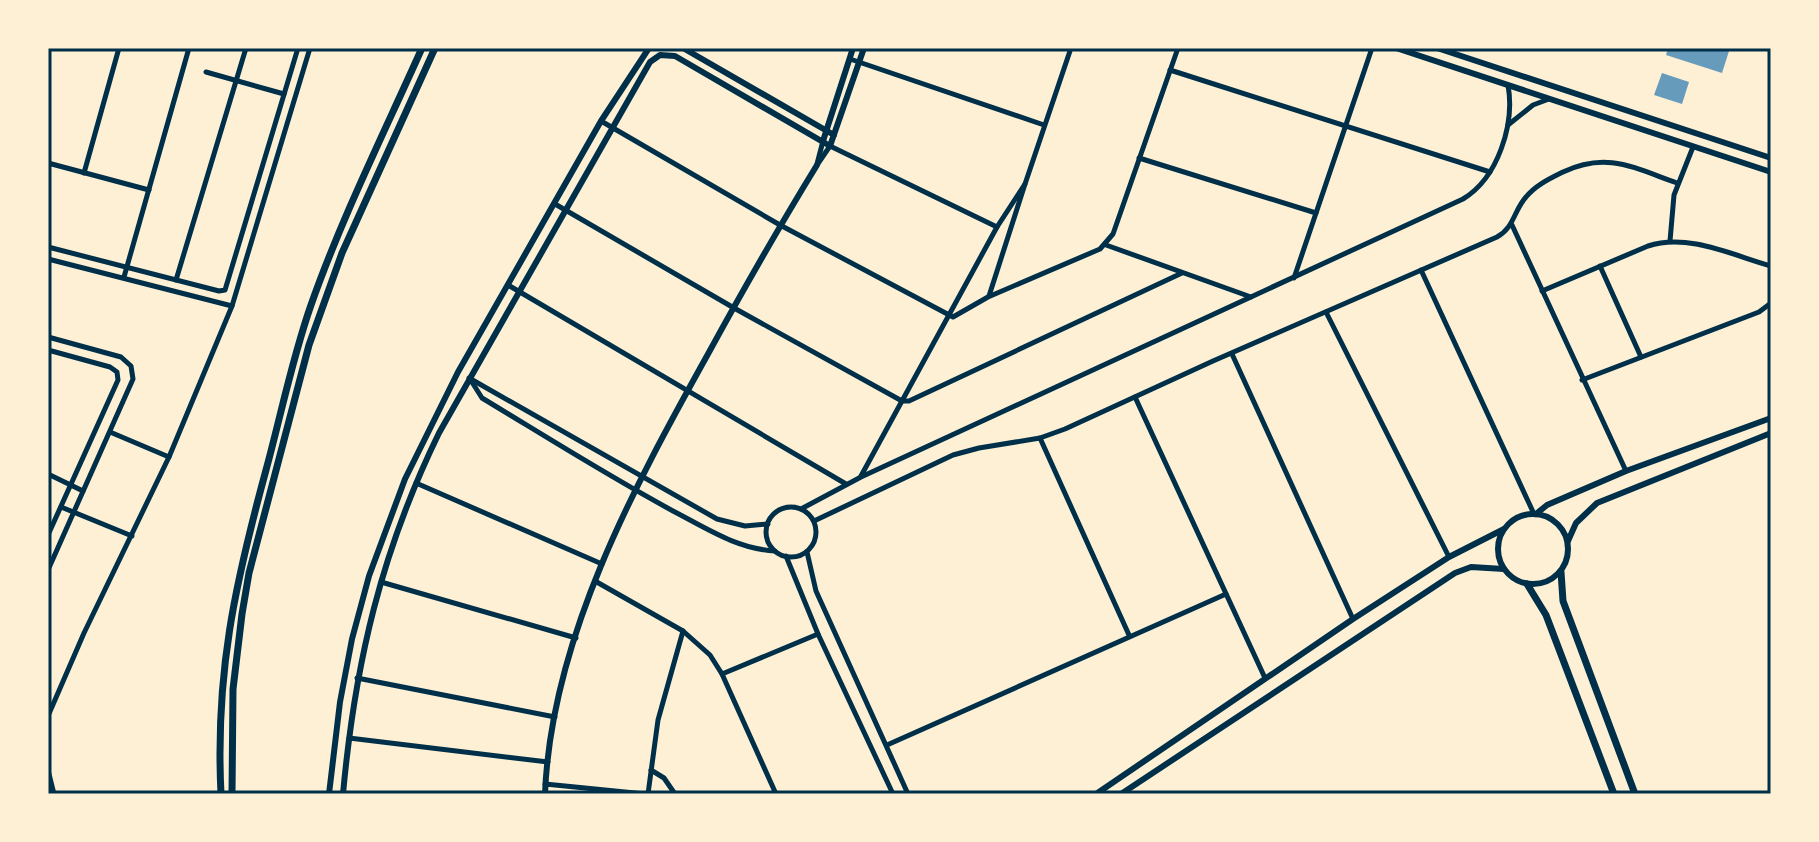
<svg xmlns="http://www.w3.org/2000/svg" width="1819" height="842" viewBox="0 0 1819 842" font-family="'Source Sans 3',sans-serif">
<rect width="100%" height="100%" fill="#fdf0d5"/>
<g fill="#669bbc">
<path d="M 1668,48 L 1730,48 L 1722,73 L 1666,55 Z"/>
<path d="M 1662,73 L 1689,82 L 1682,104 L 1654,95 Z"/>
</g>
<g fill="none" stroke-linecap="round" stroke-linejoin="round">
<g stroke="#003049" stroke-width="5">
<path d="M 48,52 L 49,48"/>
<path d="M 850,59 L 1044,125"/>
<path d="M 1170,70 L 1490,172"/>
<path d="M 206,72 L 284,94"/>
<path d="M 601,121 L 780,225 L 953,317 L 988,297 L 1100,249 L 1113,234 L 1178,48"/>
<path d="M 1508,125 L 1533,105 L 1549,99"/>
<path d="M 1139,158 L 1316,213"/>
<path d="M 48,163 L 149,190"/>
<path d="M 817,164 L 823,141"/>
<path d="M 817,165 L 830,146 L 997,227"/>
<path d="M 84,173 L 119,48"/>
<path d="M 555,204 L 734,308 L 902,401 L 909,401 L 1182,273"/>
<path d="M 1512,225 L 1626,471"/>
<path d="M 1670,241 L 1674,195 L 1693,147"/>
<path d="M 1106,245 L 1251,297"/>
<path d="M 48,247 L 219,291 L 225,290 L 298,48"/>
<path d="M 48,259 L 232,306"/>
<path d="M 1600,266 L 1641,357"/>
<path d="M 1421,270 L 1534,514"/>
<path d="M 124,277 L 189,48"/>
<path d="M 1294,278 L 1372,48"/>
<path d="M 176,280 L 246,48"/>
<path d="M 508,285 L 846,484"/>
<path d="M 1542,291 L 1648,246 C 1688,233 1732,255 1771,266"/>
<path d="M 989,296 L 1025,184"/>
<path d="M 1326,312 L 1449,557"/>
<path d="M 48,337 L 121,357 L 131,366 L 133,379 L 48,570"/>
<path d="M 48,350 L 110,367 L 117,372 L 118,380 L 48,535"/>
<path d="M 1232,354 L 1353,619"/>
<path d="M 469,378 L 717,519 L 745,526 L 768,524"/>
<path d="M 470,379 L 482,398 C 545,436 608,476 673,511 C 706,528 737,549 775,551"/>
<path d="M 1582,380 L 1759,312 L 1771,303"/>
<path d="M 1135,397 L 1265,678"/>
<path d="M 110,432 L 169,457"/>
<path d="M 1040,438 L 1129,635"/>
<path d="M 48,474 L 83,491"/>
<path d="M 861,476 L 997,227 L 1025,184 L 1071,48"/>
<path d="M 416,483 L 602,564"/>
<path d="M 61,507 L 132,536"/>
<circle cx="791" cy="532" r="25"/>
<path d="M 801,509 L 861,477 L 1463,199 C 1498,178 1515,124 1508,85"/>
<path d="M 814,521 L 953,455 L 979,448 L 1040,438 L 1065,429 L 1213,361 L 1497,237 C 1514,228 1514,210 1526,197 C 1536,185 1549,179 1563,172 C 1607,151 1634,168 1677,183"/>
<path d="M 807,552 L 816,591 L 908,794"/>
<path d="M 786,556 L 818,634 L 893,794"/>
<path d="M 595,581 L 683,631 L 710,655 L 722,674 L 776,794"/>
<path d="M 381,582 L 576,638"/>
<path d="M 722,674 L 818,634"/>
<path d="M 357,678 L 555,717"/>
<path d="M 48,716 L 84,633 L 169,457 L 232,306 L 310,48"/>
<path d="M 349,738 L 548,762"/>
<path d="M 887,745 L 1226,594"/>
<path d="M 48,770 L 54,794"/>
<path d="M 651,770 L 664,778 L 675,794"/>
<path d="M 545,784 L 645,794"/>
<path d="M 648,794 L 658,720 L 683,631"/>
</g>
<g stroke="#003049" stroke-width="6">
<path d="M 683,48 L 834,135"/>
<path d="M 1396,48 L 1771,172"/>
<path d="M 1437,48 L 1771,158"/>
<path d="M 823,141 L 853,48"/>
<circle cx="1533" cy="549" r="35"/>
<path d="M 1536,514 L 1547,505 L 1626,471 L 1771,418"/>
<path d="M 1568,541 L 1576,523 L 1597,503 L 1771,433"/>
<path d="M 329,794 L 340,702 L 352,639 L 369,576 L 405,479 L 458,372 L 601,121 L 649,48"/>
<path d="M 343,794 C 355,663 381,552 439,433 L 650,62 L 660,55 L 675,56 L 830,146 L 864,48"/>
<path d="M 545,794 C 551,639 634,487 708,354 C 743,290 779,227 817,165"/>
<path d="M 1096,794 L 1353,619 L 1449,557 L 1504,529"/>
<path d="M 1121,794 L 1455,573 L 1471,567 L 1504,569"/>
</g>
<g stroke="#003049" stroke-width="7">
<path d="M 1561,572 L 1563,601 L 1635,794"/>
<path d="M 1527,584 L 1546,615 L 1614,794"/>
</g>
<g stroke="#003049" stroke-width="7">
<path d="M 221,794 C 215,674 235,584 266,470 C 281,415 292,359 311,305 C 342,217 384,133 422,48"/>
<path d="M 232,794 L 233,689 L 242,614 L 249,573 L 309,345 L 342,253 L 435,48"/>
</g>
</g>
<rect width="1819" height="842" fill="none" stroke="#fdf0d5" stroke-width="100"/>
<rect x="50" y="50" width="1719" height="742" fill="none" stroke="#003049" stroke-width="3"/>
</svg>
